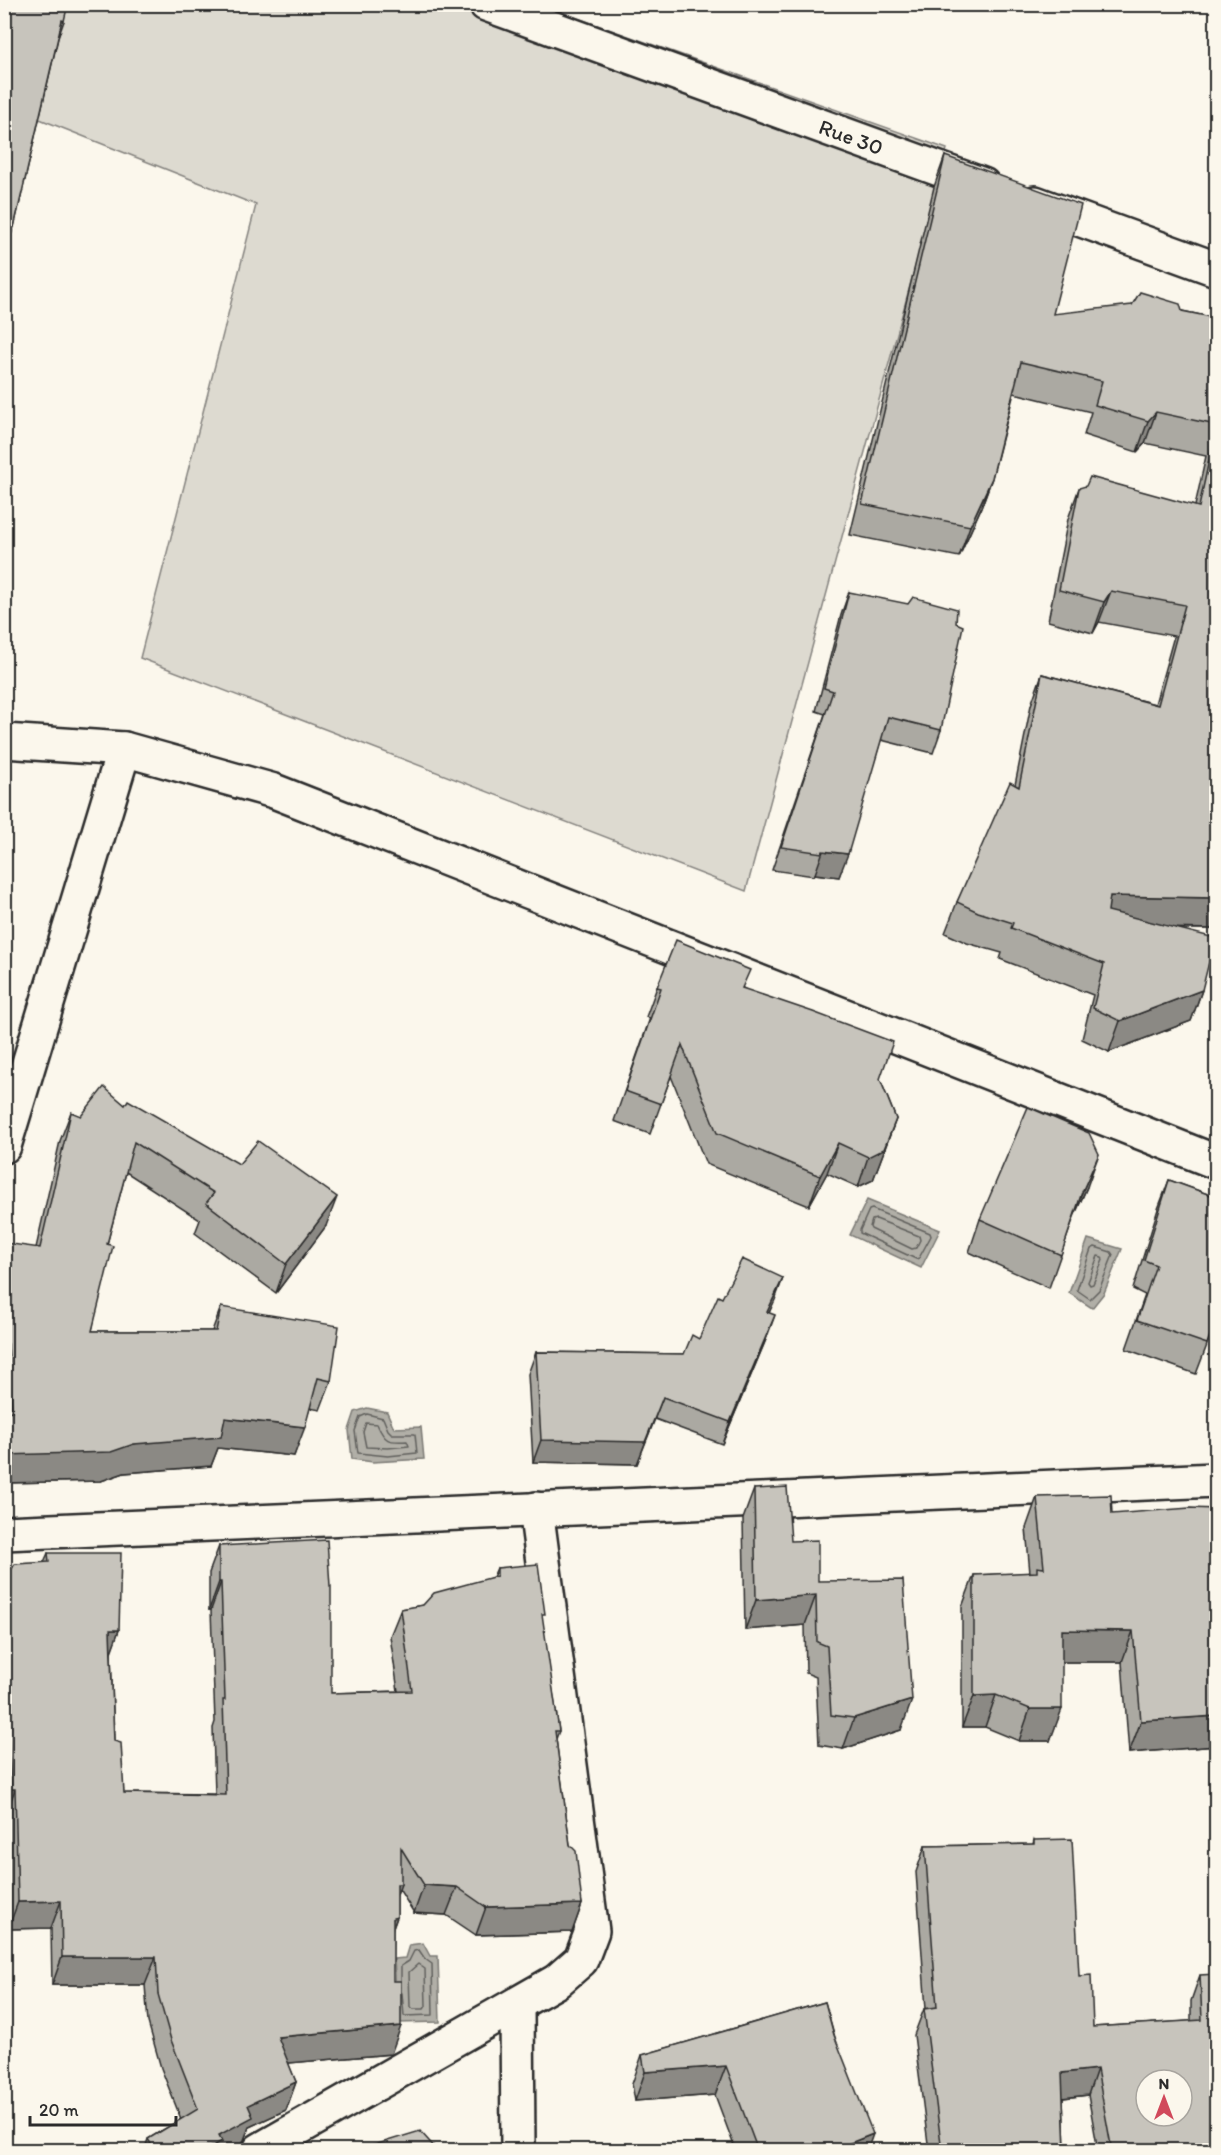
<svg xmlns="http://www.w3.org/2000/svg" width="1221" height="2155" viewBox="0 0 1221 2155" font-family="Itim,sans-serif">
<rect width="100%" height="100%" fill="#fbf7ec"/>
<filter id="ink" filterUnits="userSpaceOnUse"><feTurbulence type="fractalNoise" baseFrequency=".0167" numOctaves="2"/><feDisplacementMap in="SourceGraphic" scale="12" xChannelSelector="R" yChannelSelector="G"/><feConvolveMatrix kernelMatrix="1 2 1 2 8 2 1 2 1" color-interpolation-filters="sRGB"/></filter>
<g filter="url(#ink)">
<path fill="#dddad0" stroke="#84827e" stroke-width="1.5" d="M 538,4 L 947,149 L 746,891 L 140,658 L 256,205 L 12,108 L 48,5 Z"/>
<g fill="#b1afa7" stroke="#7b7a75" stroke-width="1.5">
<path d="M 867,1200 L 940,1230 L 921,1268 L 850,1235 Z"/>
<path d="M 1088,1239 L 1122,1249 L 1104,1293 L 1092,1308 L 1069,1293 Z"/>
<path d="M 367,1408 L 387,1412 L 394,1428 L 421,1427 L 424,1459 L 373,1462 L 352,1459 L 349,1430 L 355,1412 Z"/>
<path d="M 423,1943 L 430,1956 L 438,1956 L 440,2022 L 398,2023 L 394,1959 L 405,1958 L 409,1945 Z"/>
</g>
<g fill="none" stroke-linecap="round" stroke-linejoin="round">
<g stroke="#61605d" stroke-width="1.5">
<path d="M 872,1209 L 930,1233 L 931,1236 L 919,1258 L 916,1259 L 860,1233 L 860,1230 L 869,1210 Z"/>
<path d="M 876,1219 L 919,1236 L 920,1240 L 916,1248 L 912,1249 L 871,1229 L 870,1227 L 872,1220 Z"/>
<path d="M 1095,1247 L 1111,1252 L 1113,1255 L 1099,1290 L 1090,1299 L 1077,1290 L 1091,1249 Z"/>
<path d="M 1098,1256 L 1102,1257 L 1103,1260 L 1093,1284 L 1090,1285 L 1088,1282 Z"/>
<path d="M 367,1414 L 383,1418 L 388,1430 L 392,1434 L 415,1434 L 417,1453 L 388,1456 L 358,1453 L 355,1431 L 360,1417 Z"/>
<path d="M 366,1423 L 377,1424 C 385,1442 388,1442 407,1441 L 409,1446 L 388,1448 L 366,1447 L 363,1432 Z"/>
<path d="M 418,1964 L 425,1969 L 426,2006 L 424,2009 L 413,2009 L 410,2007 L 409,1972 Z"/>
<path d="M 401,1980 L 401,1966 L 409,1961 L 414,1951 L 419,1950 L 425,1959 L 432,1964 L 433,2015 L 404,2016 L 402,1993"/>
</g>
<g stroke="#2b2b2b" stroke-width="38">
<g id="minor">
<path d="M 486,4 L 983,185"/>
<path d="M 1035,203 L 1216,269"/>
<path d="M 4,741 L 124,749 L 274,791 L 1216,1162"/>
<path d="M 4,1146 L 124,749"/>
<path d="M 4,1533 L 1216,1480"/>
<path d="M 517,2005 L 518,2150"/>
<path d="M 260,2150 L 557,1981 L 581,1960 L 592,1931 L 536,1509"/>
</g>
</g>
<use href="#minor" stroke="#fbf7ec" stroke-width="33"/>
</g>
<g fill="#aba9a2" stroke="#2b2b2b" stroke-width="1.5">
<path d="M 4,4 L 64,21 L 58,38 L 14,227 L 6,248 L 4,247 Z"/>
<path d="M 945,156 L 1053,314 L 1182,311 L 1216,318 L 1216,929 L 1179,929 L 1202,990 L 1191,1021 L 1109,1052 L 1082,1039 L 1093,995 L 1000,959 L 1002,953 L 967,943 L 945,933 L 957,902 L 1015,785 L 1031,705 L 1042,674 L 1155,704 L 1174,636 L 1099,622 L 1093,633 L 1048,621 L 1068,519 L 1079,488 L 1195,506 L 1206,456 L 1145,443 L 1137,452 L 1084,435 L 1091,412 L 1014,393 L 992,478 L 981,508 L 959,557 L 850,535 L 934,187 Z"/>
<path d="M 849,592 L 941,730 L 933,753 L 881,740 L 839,877 L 815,874 L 814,876 L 772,870 L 825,714 L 816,711 L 841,615 Z"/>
<path d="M 657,987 L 743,988 L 880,1079 L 896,1119 L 873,1180 L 858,1187 L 827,1173 L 809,1206 L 706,1164 L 671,1076 L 650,1134 L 614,1121 L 650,1018 L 646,1017 Z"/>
<path d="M 125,1105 L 326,1226 L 276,1293 L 195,1233 L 200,1220 L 126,1172 L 107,1244 L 92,1331 L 212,1331 L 221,1307 L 331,1381 L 320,1410 L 310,1408 L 294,1456 L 218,1448 L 211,1466 L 124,1473 L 101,1481 L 4,1483 L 4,1245 L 36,1248 L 60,1141 L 71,1112 L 81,1116 Z"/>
<path d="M 1169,1180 L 1216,1197 L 1216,1325 L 1215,1324 L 1196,1374 L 1126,1349 L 1145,1295 L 1133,1289 L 1158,1209 Z"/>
<path d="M 1087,1187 L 1074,1217 L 1049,1288 L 969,1252 L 980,1219 Z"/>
<path d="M 783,1278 L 769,1313 L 767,1337 L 722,1444 L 655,1419 L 637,1464 L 533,1462 L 528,1374 L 536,1352 L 684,1354 L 699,1339 L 722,1298 Z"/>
<path d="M 754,1489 L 818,1581 L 901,1730 L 843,1749 L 819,1745 L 816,1677 L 806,1673 L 805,1625 L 745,1630 L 743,1519 Z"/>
<path d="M 1037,1497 L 1112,1514 L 1216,1746 L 1129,1753 L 1122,1662 L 1062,1662 L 1050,1741 L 1019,1741 L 985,1727 L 962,1727 L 962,1607 L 974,1575 L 1030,1573 L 1026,1528 Z"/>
<path d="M 219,1546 L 331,1693 L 398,1691 L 390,1636 L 401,1609 L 423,1605 L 493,1577 L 497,1568 L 542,1620 L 559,1731 L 556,1739 L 570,1845 L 582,1904 L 572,1932 L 476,1935 L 446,1915 L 414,1913 L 399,1889 L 397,1895 L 397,1917 L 393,1928 L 391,2054 L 288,2063 L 296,2082 L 286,2110 L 249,2127 L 242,2145 L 232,2151 L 144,2151 L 148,2139 L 181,2119 L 161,2068 L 148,2022 L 145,1985 L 52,1985 L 51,1928 L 8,1929 L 5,1817 L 4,1817 L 4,1580 L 44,1562 L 48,1553 L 119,1630 L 111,1651 L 114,1741 L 124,1793 L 215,1794 L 213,1728 L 215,1722 L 211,1610 L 209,1610 L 209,1573 Z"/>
<path d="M 1034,1840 L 1079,1976 L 1093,2027 L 1191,2021 L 1191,2001 L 1200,1975 L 1216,2151 L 1098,2151 L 1088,2095 L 1063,2098 L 1065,2151 L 929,2151 L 914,2035 L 924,2009 L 926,2009 L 916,1872 L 925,1846 L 1033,1844 Z"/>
<path d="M 825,2002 L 867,2151 L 736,2151 L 715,2095 L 635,2101 L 632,2084 L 642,2055 Z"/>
</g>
<g fill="#8b8984" stroke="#2b2b2b" stroke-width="1.5">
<path d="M 1156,412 L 1145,443 L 1137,452 L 1148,421 Z"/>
<path d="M 992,478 L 981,508 L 959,557 L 970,526 Z"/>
<path d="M 1111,591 L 1099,622 L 1093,633 L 1104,602 Z"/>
<path d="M 823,851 L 848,854 L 839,877 L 815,874 Z"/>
<path d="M 1110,896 L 1216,898 L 1216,929 L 1099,927 Z"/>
<path d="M 1202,990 L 1191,1021 L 1109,1052 L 1120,1021 Z"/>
<path d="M 896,1119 L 873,1180 L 858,1187 L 868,1157 Z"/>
<path d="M 838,1143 L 827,1173 L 809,1206 L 820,1176 Z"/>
<path d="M 1099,1154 L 1087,1187 L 1070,1225 L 1082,1192 Z"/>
<path d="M 337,1197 L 326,1226 L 276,1293 L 286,1264 Z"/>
<path d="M 783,1278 L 775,1300 L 759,1334 L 767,1312 Z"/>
<path d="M 775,1315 L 767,1337 L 722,1444 L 730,1422 Z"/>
<path d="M 4,1344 L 8,1344 L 4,1354 Z"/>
<path d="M 663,1397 L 637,1464 L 533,1462 L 541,1440 Z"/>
<path d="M 225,1418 L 305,1427 L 294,1456 L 218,1448 L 211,1466 L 124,1473 L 101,1481 L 4,1483 L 4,1455 L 134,1444 Z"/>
<path d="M 219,1582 L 221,1582 L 211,1610 L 209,1610 Z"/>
<path d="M 816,1595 L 805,1625 L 745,1630 L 756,1600 Z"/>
<path d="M 110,1630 L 119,1630 L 109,1658 Z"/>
<path d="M 1062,1630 L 1133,1631 L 1122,1662 L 1050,1662 Z"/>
<path d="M 996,1695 L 985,1727 L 962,1727 L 974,1696 Z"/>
<path d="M 912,1700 L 901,1730 L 843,1749 L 854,1718 Z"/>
<path d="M 1030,1709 L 1062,1709 L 1050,1741 L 1019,1741 Z"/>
<path d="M 1216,1716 L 1216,1746 L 1129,1753 L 1141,1721 Z"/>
<path d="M 4,1732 L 8,1732 L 4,1741 Z"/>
<path d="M 11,1789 L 15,1789 L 5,1817 L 4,1817 L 4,1807 Z"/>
<path d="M 397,1884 L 401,1884 L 391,1912 Z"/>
<path d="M 424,1885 L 457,1887 L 446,1915 L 414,1913 Z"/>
<path d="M 61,1901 L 51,1928 L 8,1929 L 18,1902 Z"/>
<path d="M 582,1904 L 572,1932 L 476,1935 L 486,1907 Z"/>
<path d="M 397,1917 L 387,1945 L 393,1918 Z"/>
<path d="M 62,1957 L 156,1957 L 145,1985 L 52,1985 Z"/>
<path d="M 401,2026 L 391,2054 L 267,2065 L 278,2037 Z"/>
<path d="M 726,2066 L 715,2095 L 635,2101 L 645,2072 Z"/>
<path d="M 1097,2069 L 1088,2095 L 1053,2099 L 1062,2073 Z"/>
<path d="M 296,2082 L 286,2110 L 249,2127 L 242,2145 L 232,2151 L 205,2151 L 248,2105 Z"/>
<path d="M 873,2134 L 867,2151 L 830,2151 Z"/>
</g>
<g fill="#c7c4bc" stroke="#2b2b2b" stroke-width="1.5" fill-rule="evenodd">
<path d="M 4,4 L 68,4 L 64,21 L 62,20 L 14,227 L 4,225 Z"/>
<path d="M 945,156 L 1081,205 L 1053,314 L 1132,305 L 1140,292 L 1180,304 L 1182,311 L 1216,318 L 1216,425 L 1156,412 L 1148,421 L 1095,405 L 1102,381 L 1021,362 L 992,478 L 970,526 L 862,504 Z"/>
<path d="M 1216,427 L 1216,898 L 1110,896 L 1108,911 L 1215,938 L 1202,990 L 1120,1021 L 1093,1008 L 1104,964 L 1011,928 L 1013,923 L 978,912 L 957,902 L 1010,782 L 1019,787 L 1042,674 L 1158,705 L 1185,605 L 1111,591 L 1104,602 L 1059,590 L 1079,488 L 1086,486 L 1090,477 L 1199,507 Z"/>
<path d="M 849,592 L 908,604 L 913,597 L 957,609 L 956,623 L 963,626 L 941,730 L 888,717 L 848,854 L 823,851 L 822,853 L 781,847 L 833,691 L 824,688 Z"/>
<path d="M 676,940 L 750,970 L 742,988 L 813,1012 L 893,1042 L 880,1079 L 896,1119 L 884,1149 L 868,1157 L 838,1143 L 820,1176 L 717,1133 L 682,1045 L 661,1104 L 625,1091 L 661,988 L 657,987 Z"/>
<path d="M 4,1071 L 9,1072 L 4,1086 Z"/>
<path d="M 104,1087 L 125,1105 L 128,1100 L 239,1164 L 258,1141 L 337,1197 L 286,1264 L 206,1203 L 214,1193 L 134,1142 L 107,1244 L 113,1246 L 92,1331 L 216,1331 L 221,1307 L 339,1326 L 331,1381 L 318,1378 L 305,1427 L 225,1418 L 221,1437 L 134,1444 L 111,1452 L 4,1455 L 4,1413 L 12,1411 L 8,1344 L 4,1344 L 4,1245 L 5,1243 L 40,1248 L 71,1112 L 81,1116 Z"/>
<path d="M 1028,1107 L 1089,1133 L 1099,1154 L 1082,1192 L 1061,1255 L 980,1219 Z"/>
<path d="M 1169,1180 L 1216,1197 L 1216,1318 L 1207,1344 L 1137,1320 L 1156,1265 L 1144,1260 Z"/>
<path d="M 742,1259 L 783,1278 L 767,1312 L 775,1315 L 730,1422 L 663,1397 L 645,1442 L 541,1440 L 536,1352 L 684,1354 L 692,1335 L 699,1339 L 718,1296 L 722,1298 Z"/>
<path d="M 787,1487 L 791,1541 L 818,1540 L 818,1581 L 903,1580 L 912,1700 L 854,1718 L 831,1715 L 827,1646 L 817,1642 L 816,1595 L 756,1600 L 754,1489 Z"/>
<path d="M 1111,1495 L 1112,1514 L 1190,1508 L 1216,1509 L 1216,1716 L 1141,1721 L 1133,1631 L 1062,1630 L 1062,1709 L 1030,1709 L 996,1695 L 974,1696 L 974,1575 L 1037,1572 L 1037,1567 L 1044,1568 L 1037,1497 Z"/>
<path d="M 327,1540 L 330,1586 L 331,1586 L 331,1693 L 412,1691 L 401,1609 L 423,1605 L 434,1593 L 497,1576 L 497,1568 L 538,1564 L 545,1614 L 542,1614 L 559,1731 L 555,1731 L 570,1845 L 576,1851 L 582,1904 L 486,1907 L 457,1887 L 424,1885 L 401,1848 L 401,1884 L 397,1884 L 397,1917 L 393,1918 L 393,1981 L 401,1981 L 401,2026 L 278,2037 L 296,2082 L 248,2105 L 253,2117 L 219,2135 L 222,2141 L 205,2151 L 155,2151 L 148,2139 L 198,2109 L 171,2040 L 158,1994 L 156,1957 L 62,1957 L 61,1901 L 18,1902 L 15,1789 L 11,1789 L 8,1732 L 4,1732 L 4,1673 L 6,1619 L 4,1580 L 15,1564 L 49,1562 L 48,1553 L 121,1553 L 119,1630 L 110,1630 L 114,1741 L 121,1743 L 124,1793 L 226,1795 L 223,1700 L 225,1700 L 221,1582 L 219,1582 L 219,1546 Z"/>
<path d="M 1072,1839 L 1079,1976 L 1091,1975 L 1093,2027 L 1202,2020 L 1200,1975 L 1216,1974 L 1216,2151 L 1112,2151 L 1097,2069 L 1062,2073 L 1065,2151 L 942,2151 L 924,2009 L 937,2007 L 925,1846 L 1034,1844 L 1034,1840 ZM 1146,2080 L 1182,2080 L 1182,2116 L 1146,2116 Z"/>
<path d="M 825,2002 L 834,2035 L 873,2134 L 830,2151 L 758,2151 L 726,2066 L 645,2072 L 642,2055 Z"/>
<path d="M 420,2131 L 437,2150 L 459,2149 L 459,2151 L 361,2151 L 361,2149 Z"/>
</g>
</g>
<g text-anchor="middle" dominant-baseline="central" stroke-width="5" stroke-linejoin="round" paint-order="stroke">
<g font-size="22" fill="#2b2b2b" stroke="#fbf7ec">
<text transform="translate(851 137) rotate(20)">Rue 30</text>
</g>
</g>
<rect width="1221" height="2155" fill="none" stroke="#fbf7ec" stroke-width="24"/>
<rect x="12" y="12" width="1197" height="2131" fill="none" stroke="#2b2b2b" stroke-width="2" filter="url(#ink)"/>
<g transform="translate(1164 2098)"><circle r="28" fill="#fbf7ec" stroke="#a8a59f" stroke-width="1.5"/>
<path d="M0-4.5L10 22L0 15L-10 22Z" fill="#d1495b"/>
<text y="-9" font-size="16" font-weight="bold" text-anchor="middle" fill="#2b2b2b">N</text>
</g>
<path d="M30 2116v9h146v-9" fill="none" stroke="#2b2b2b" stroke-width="3"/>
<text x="39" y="2116" font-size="18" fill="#2b2b2b" stroke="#fbf7ec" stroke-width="4.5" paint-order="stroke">20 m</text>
</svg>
